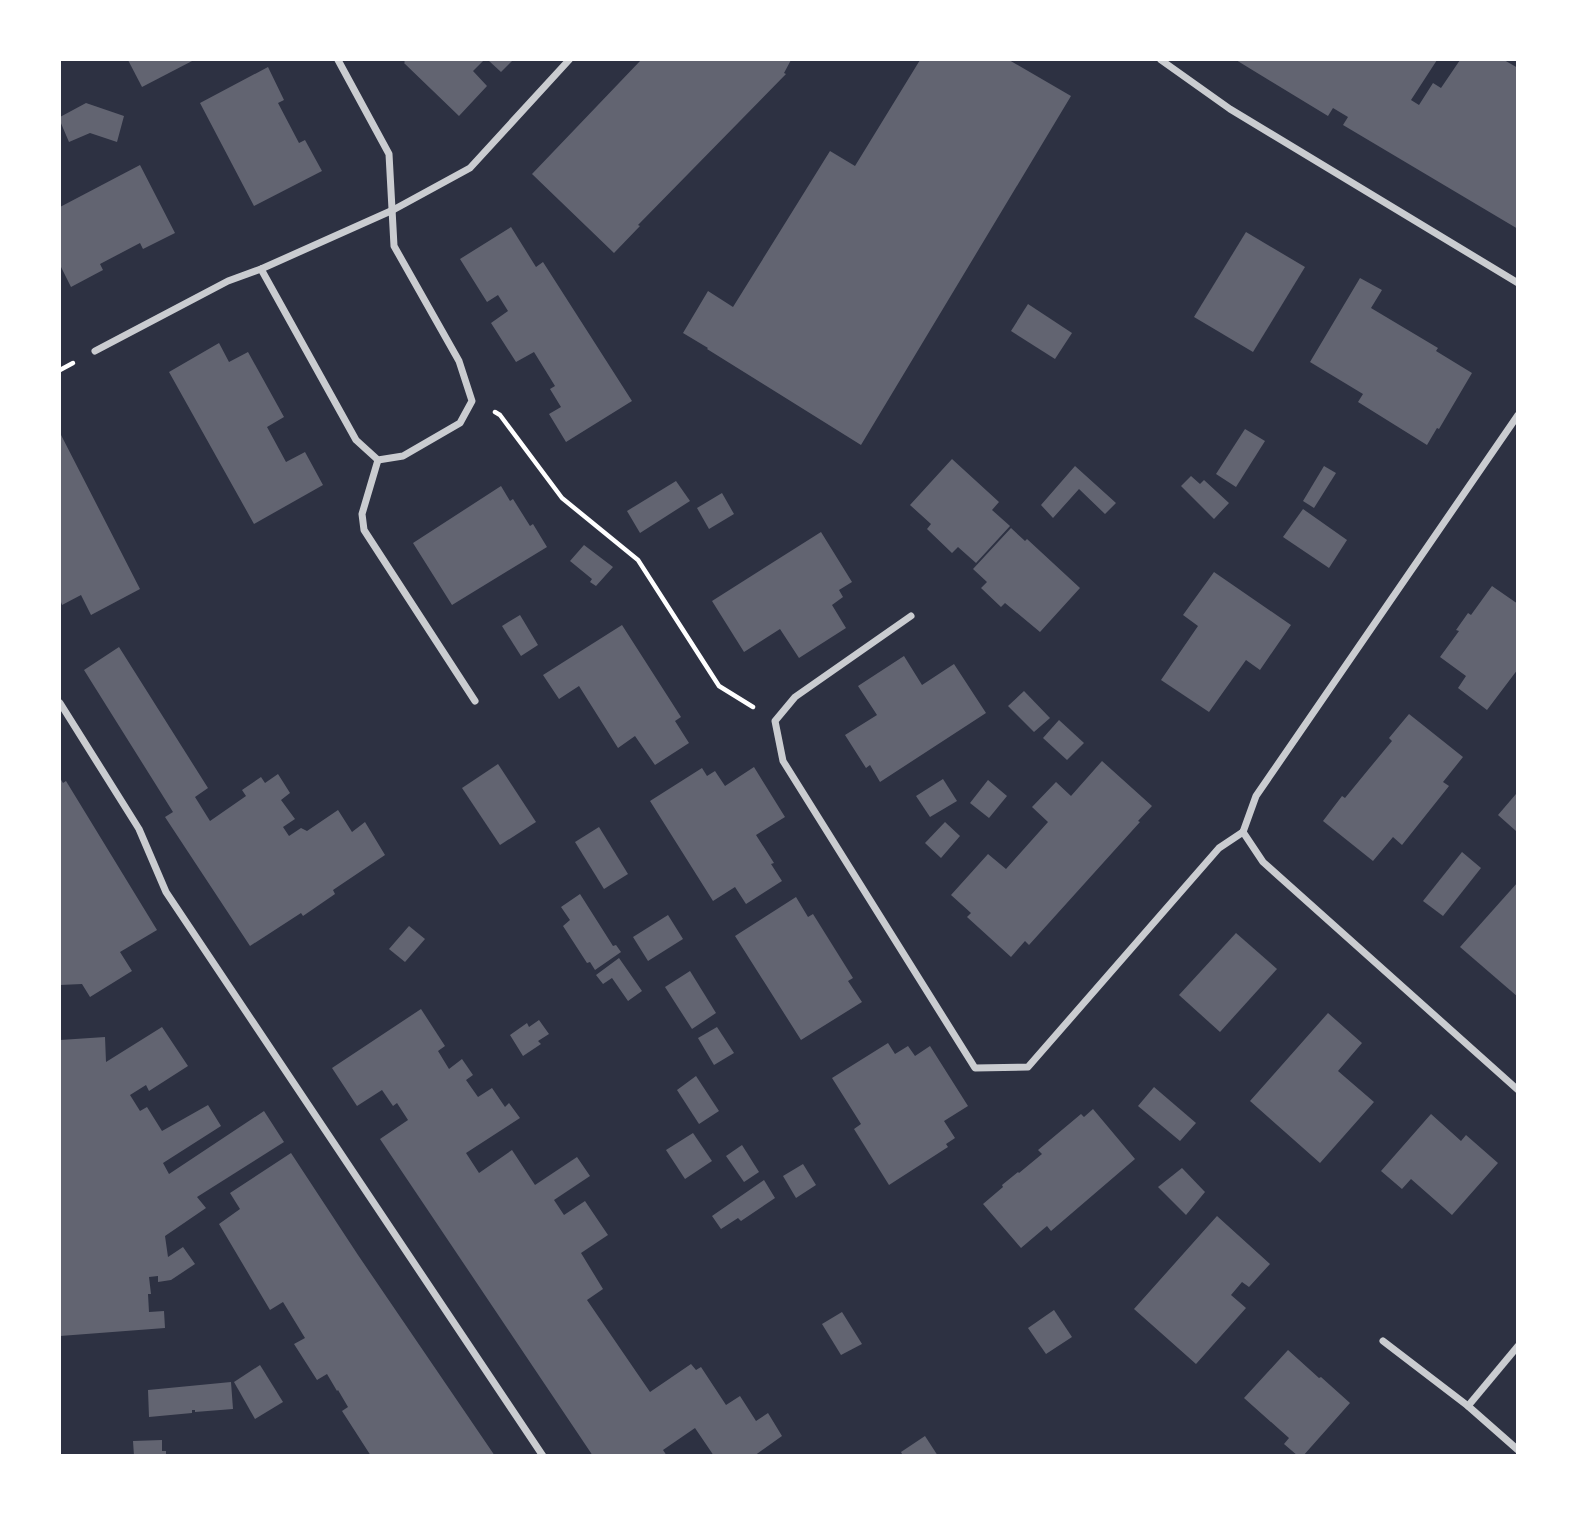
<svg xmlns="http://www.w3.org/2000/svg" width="1577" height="1515" viewBox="0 0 1577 1515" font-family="'Alegreya Sans',sans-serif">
<rect width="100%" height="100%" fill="#2d3142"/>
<g fill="#626471">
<path d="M 128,60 L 194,60 L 142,87 Z"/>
<path d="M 403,60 L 484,60 L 473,71 L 487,86 L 459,116 L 404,63 L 405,62 Z"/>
<path d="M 488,60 L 513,60 L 501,72 Z"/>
<path d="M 641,60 L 791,60 L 784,73 L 786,74 L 638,225 L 640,226 L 614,253 L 532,174 Z"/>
<path d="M 920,60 L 1009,60 L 1071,96 L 861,445 L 707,349 L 708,348 L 683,333 L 708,291 L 733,307 L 830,151 L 855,166 Z"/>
<path d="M 1236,60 L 1437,60 L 1411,100 L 1419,105 L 1433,83 L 1441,88 L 1460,60 L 1504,60 L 1518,68 L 1518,229 L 1343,125 L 1348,117 L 1333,108 L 1328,116 Z"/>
<path d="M 268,67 L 284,100 L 278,103 L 299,143 L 305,140 L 322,171 L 254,206 L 200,103 Z"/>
<path d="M 86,103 L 124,116 L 117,142 L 90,133 L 69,142 L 60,121 L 60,117 Z"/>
<path d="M 140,165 L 175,233 L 143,249 L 140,243 L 100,264 L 103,270 L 71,287 L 60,265 L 60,207 Z"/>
<path d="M 511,227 L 536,267 L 543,262 L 632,401 L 566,442 L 549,414 L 561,407 L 550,389 L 555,386 L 534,352 L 516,362 L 491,323 L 508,311 L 498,295 L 487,302 L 460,259 Z"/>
<path d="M 1246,232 L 1305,267 L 1253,352 L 1194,317 Z"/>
<path d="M 1360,278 L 1382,290 L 1371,308 L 1438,348 L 1436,351 L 1472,373 L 1439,429 L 1437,428 L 1427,445 L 1358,402 L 1363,394 L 1310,362 Z"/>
<path d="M 1028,304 L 1072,333 L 1055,359 L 1011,331 Z"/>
<path d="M 219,343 L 229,362 L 248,352 L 284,417 L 267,427 L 286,462 L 305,452 L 323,485 L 254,524 L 169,372 Z"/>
<path d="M 1245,429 L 1265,441 L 1236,487 L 1216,474 Z"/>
<path d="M 60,433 L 140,589 L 91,615 L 81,595 L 62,605 L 60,599 Z"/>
<path d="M 952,459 L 999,502 L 992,510 L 1010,526 L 976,563 L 958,547 L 952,553 L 927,529 L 931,524 L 910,505 Z"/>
<path d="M 1075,466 L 1116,503 L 1105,514 L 1079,489 L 1053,518 L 1041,505 Z"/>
<path d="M 1324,466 L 1336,473 L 1314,508 L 1303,501 Z"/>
<path d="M 1191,476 L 1200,484 L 1204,480 L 1229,503 L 1214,519 L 1181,486 Z"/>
<path d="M 676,481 L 690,501 L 640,533 L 627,511 Z"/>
<path d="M 501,486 L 510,501 L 513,499 L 530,526 L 533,524 L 547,547 L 452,605 L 413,543 Z"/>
<path d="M 722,493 L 734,514 L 709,529 L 697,508 Z"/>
<path d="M 1303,509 L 1347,540 L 1329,568 L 1283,537 Z"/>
<path d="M 1011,528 L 1025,541 L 1027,539 L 1080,588 L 1040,632 L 1005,603 L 1001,607 L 981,588 L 987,582 L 973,569 Z"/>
<path d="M 821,532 L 852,582 L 839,590 L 843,597 L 832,605 L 846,628 L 799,658 L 780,629 L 744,652 L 712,601 Z"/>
<path d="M 584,545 L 613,567 L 596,586 L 590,582 L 592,579 L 570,561 Z"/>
<path d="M 1214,572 L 1291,625 L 1260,670 L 1246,660 L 1209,712 L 1161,680 L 1198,626 L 1183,615 Z"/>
<path d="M 1492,586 L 1518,604 L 1518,669 L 1487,710 L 1458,688 L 1466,676 L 1440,657 L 1459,631 L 1456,630 L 1468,613 L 1471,615 Z"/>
<path d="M 520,615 L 538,645 L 521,656 L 502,626 Z"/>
<path d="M 622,625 L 681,717 L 675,721 L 689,743 L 655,765 L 635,736 L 618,748 L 579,686 L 559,699 L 543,675 Z"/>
<path d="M 119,647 L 208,788 L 195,797 L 210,821 L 246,796 L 242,790 L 261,777 L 265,783 L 278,774 L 290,793 L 281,800 L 295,819 L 283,827 L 289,836 L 301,828 L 307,831 L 338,810 L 352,832 L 365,822 L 385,855 L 333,890 L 335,894 L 303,916 L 301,913 L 250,946 L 165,817 L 173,812 L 84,670 Z"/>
<path d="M 904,656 L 922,685 L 954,664 L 986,713 L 880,782 L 870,765 L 866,768 L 845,735 L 877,715 L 858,686 Z"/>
<path d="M 1024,691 L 1050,718 L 1034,732 L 1008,706 Z"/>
<path d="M 1409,714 L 1463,757 L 1443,782 L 1449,786 L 1402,845 L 1393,837 L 1373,861 L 1323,821 L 1342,796 L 1345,798 L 1368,770 L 1392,741 L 1389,738 Z"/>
<path d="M 1059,720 L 1084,743 L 1067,760 L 1043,738 Z"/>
<path d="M 1102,761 L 1152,806 L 1138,821 L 1140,822 L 1029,945 L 1025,941 L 1011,957 L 967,917 L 971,913 L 951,895 L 988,854 L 1006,869 L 1048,822 L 1032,807 L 1056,782 L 1071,796 Z"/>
<path d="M 498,764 L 536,822 L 500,845 L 462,788 Z"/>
<path d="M 754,767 L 785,817 L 756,835 L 774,863 L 771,864 L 782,881 L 746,904 L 735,887 L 713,901 L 650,801 L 702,768 L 707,776 L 715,771 L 725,786 Z"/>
<path d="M 60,778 L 63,783 L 66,781 L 157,930 L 120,952 L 132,971 L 90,997 L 82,984 L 60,985 Z"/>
<path d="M 943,779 L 957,801 L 930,817 L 916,796 Z"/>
<path d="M 988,780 L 1007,796 L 989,818 L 970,803 Z"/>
<path d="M 1516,794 L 1518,795 L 1518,829 L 1516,831 L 1498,815 Z"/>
<path d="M 945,822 L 960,836 L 941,858 L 925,843 Z"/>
<path d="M 599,827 L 628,874 L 604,889 L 575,842 Z"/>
<path d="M 1462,852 L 1481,868 L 1443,916 L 1423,901 Z"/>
<path d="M 1518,882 L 1518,997 L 1460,947 Z"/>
<path d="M 580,894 L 613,946 L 616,945 L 621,952 L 595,970 L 590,962 L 587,963 L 563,926 L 570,920 L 561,907 Z"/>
<path d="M 796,897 L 808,917 L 813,914 L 853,978 L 848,981 L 862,1002 L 801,1040 L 735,936 Z"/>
<path d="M 668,915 L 683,939 L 648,961 L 633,937 Z"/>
<path d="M 409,926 L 425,939 L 405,962 L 389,949 Z"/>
<path d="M 1236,933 L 1277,969 L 1220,1032 L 1179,995 Z"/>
<path d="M 619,958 L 642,991 L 628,1001 L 612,978 L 603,984 L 596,975 Z"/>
<path d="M 690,971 L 716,1013 L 692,1029 L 665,987 Z"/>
<path d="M 421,1009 L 445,1046 L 438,1051 L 449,1069 L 462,1059 L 473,1075 L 466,1080 L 478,1097 L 492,1088 L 505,1107 L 509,1103 L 520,1118 L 466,1153 L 479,1173 L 512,1150 L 535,1185 L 577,1157 L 590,1176 L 554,1200 L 564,1215 L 585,1201 L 608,1235 L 581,1253 L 603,1289 L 587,1300 L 650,1392 L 691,1364 L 696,1370 L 701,1367 L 726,1405 L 740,1396 L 756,1421 L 768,1413 L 782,1436 L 754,1456 L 714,1456 L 695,1428 L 663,1450 L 667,1456 L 593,1456 L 380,1139 L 408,1120 L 397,1103 L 393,1106 L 382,1090 L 357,1106 L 332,1068 Z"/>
<path d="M 1328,1013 L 1362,1043 L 1338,1071 L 1374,1102 L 1320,1163 L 1250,1101 Z"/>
<path d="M 539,1020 L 549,1034 L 538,1041 L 541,1044 L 523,1056 L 510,1035 L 527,1023 L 529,1027 Z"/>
<path d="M 162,1027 L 188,1066 L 149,1091 L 146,1085 L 130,1095 L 140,1111 L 147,1107 L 162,1131 L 208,1105 L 221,1126 L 163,1163 L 169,1174 L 264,1111 L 284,1142 L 197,1197 L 206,1208 L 165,1236 L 168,1257 L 183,1247 L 195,1264 L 171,1280 L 158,1282 L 158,1276 L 149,1277 L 151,1294 L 148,1294 L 149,1312 L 164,1311 L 165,1328 L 60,1336 L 60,1040 L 105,1037 L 106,1062 Z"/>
<path d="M 717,1027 L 734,1053 L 714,1065 L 698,1038 Z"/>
<path d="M 888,1043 L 895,1054 L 908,1046 L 915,1056 L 930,1046 L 968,1106 L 944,1121 L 955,1138 L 946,1144 L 948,1147 L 889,1185 L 854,1129 L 861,1124 L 832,1078 Z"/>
<path d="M 696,1076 L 719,1111 L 699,1124 L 677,1090 Z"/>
<path d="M 1154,1087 L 1196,1123 L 1180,1141 L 1138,1106 Z"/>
<path d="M 1093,1109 L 1135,1159 L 1051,1231 L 1047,1226 L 1021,1248 L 983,1204 L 1003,1187 L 1002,1185 L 1018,1172 L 1019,1173 L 1042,1154 L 1038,1150 L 1081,1114 L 1084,1117 Z"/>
<path d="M 1431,1114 L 1461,1141 L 1466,1135 L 1498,1163 L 1452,1215 L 1411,1179 L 1402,1189 L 1381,1171 Z"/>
<path d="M 693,1133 L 712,1161 L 685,1179 L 666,1150 Z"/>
<path d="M 742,1145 L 759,1172 L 744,1182 L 726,1156 Z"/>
<path d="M 291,1153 L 358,1255 L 495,1456 L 371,1456 L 342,1411 L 348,1407 L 338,1390 L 337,1391 L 327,1374 L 317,1380 L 294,1344 L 305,1338 L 283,1302 L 270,1310 L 219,1224 L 240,1209 L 230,1193 Z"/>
<path d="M 803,1164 L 816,1185 L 796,1198 L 783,1176 Z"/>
<path d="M 1182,1168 L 1205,1192 L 1186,1215 L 1158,1187 Z"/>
<path d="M 764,1180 L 775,1198 L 741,1221 L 738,1218 L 721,1229 L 712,1216 Z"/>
<path d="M 1217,1216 L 1270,1264 L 1249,1287 L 1242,1282 L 1231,1295 L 1246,1308 L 1196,1364 L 1134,1309 Z"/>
<path d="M 1054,1310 L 1072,1337 L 1046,1354 L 1028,1328 Z"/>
<path d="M 842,1312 L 862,1344 L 841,1355 L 822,1324 Z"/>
<path d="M 1288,1350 L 1319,1378 L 1321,1377 L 1350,1403 L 1303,1456 L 1298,1456 L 1284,1444 L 1289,1438 L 1244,1398 Z"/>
<path d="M 260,1365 L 283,1402 L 255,1419 L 234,1382 Z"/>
<path d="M 231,1382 L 233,1409 L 195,1412 L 195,1410 L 192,1410 L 192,1413 L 149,1417 L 148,1390 Z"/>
<path d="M 925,1436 L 938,1456 L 903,1456 L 901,1452 Z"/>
<path d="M 162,1440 L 162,1451 L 166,1451 L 166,1456 L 134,1456 L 133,1441 Z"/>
</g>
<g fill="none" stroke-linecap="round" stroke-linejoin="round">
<g stroke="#fff" stroke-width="4.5">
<path d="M 60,370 L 73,363"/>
<path d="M 495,412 L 500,415 L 562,498 L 638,560 L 719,686 L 753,707"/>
</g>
<g stroke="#caccd0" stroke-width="7">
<path d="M 1161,60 L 1230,109 L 1518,283"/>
<path d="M 261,269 L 356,440 L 378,460 L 403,456 L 460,423 L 472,401 L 459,361 L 394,246 L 389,154 L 338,60"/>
<path d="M 95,351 L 228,281 L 261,269 L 393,210 L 470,168 L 569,60"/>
<path d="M 378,460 L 362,514 L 364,530 L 475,701"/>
<path d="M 911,616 L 795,697 L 775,721 L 783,761 L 975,1068 L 1028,1067 L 1219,848 L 1243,832"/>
<path d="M 60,703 L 139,829 L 166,892 L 543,1456"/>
<path d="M 1243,832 L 1256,796 L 1518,415"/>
<path d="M 1243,832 L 1263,862 L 1518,1090"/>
<path d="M 1383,1341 L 1468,1406 L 1518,1450"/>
<path d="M 1468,1406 L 1518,1346"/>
</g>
</g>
<rect width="1577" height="1515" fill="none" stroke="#ffffff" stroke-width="122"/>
</svg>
